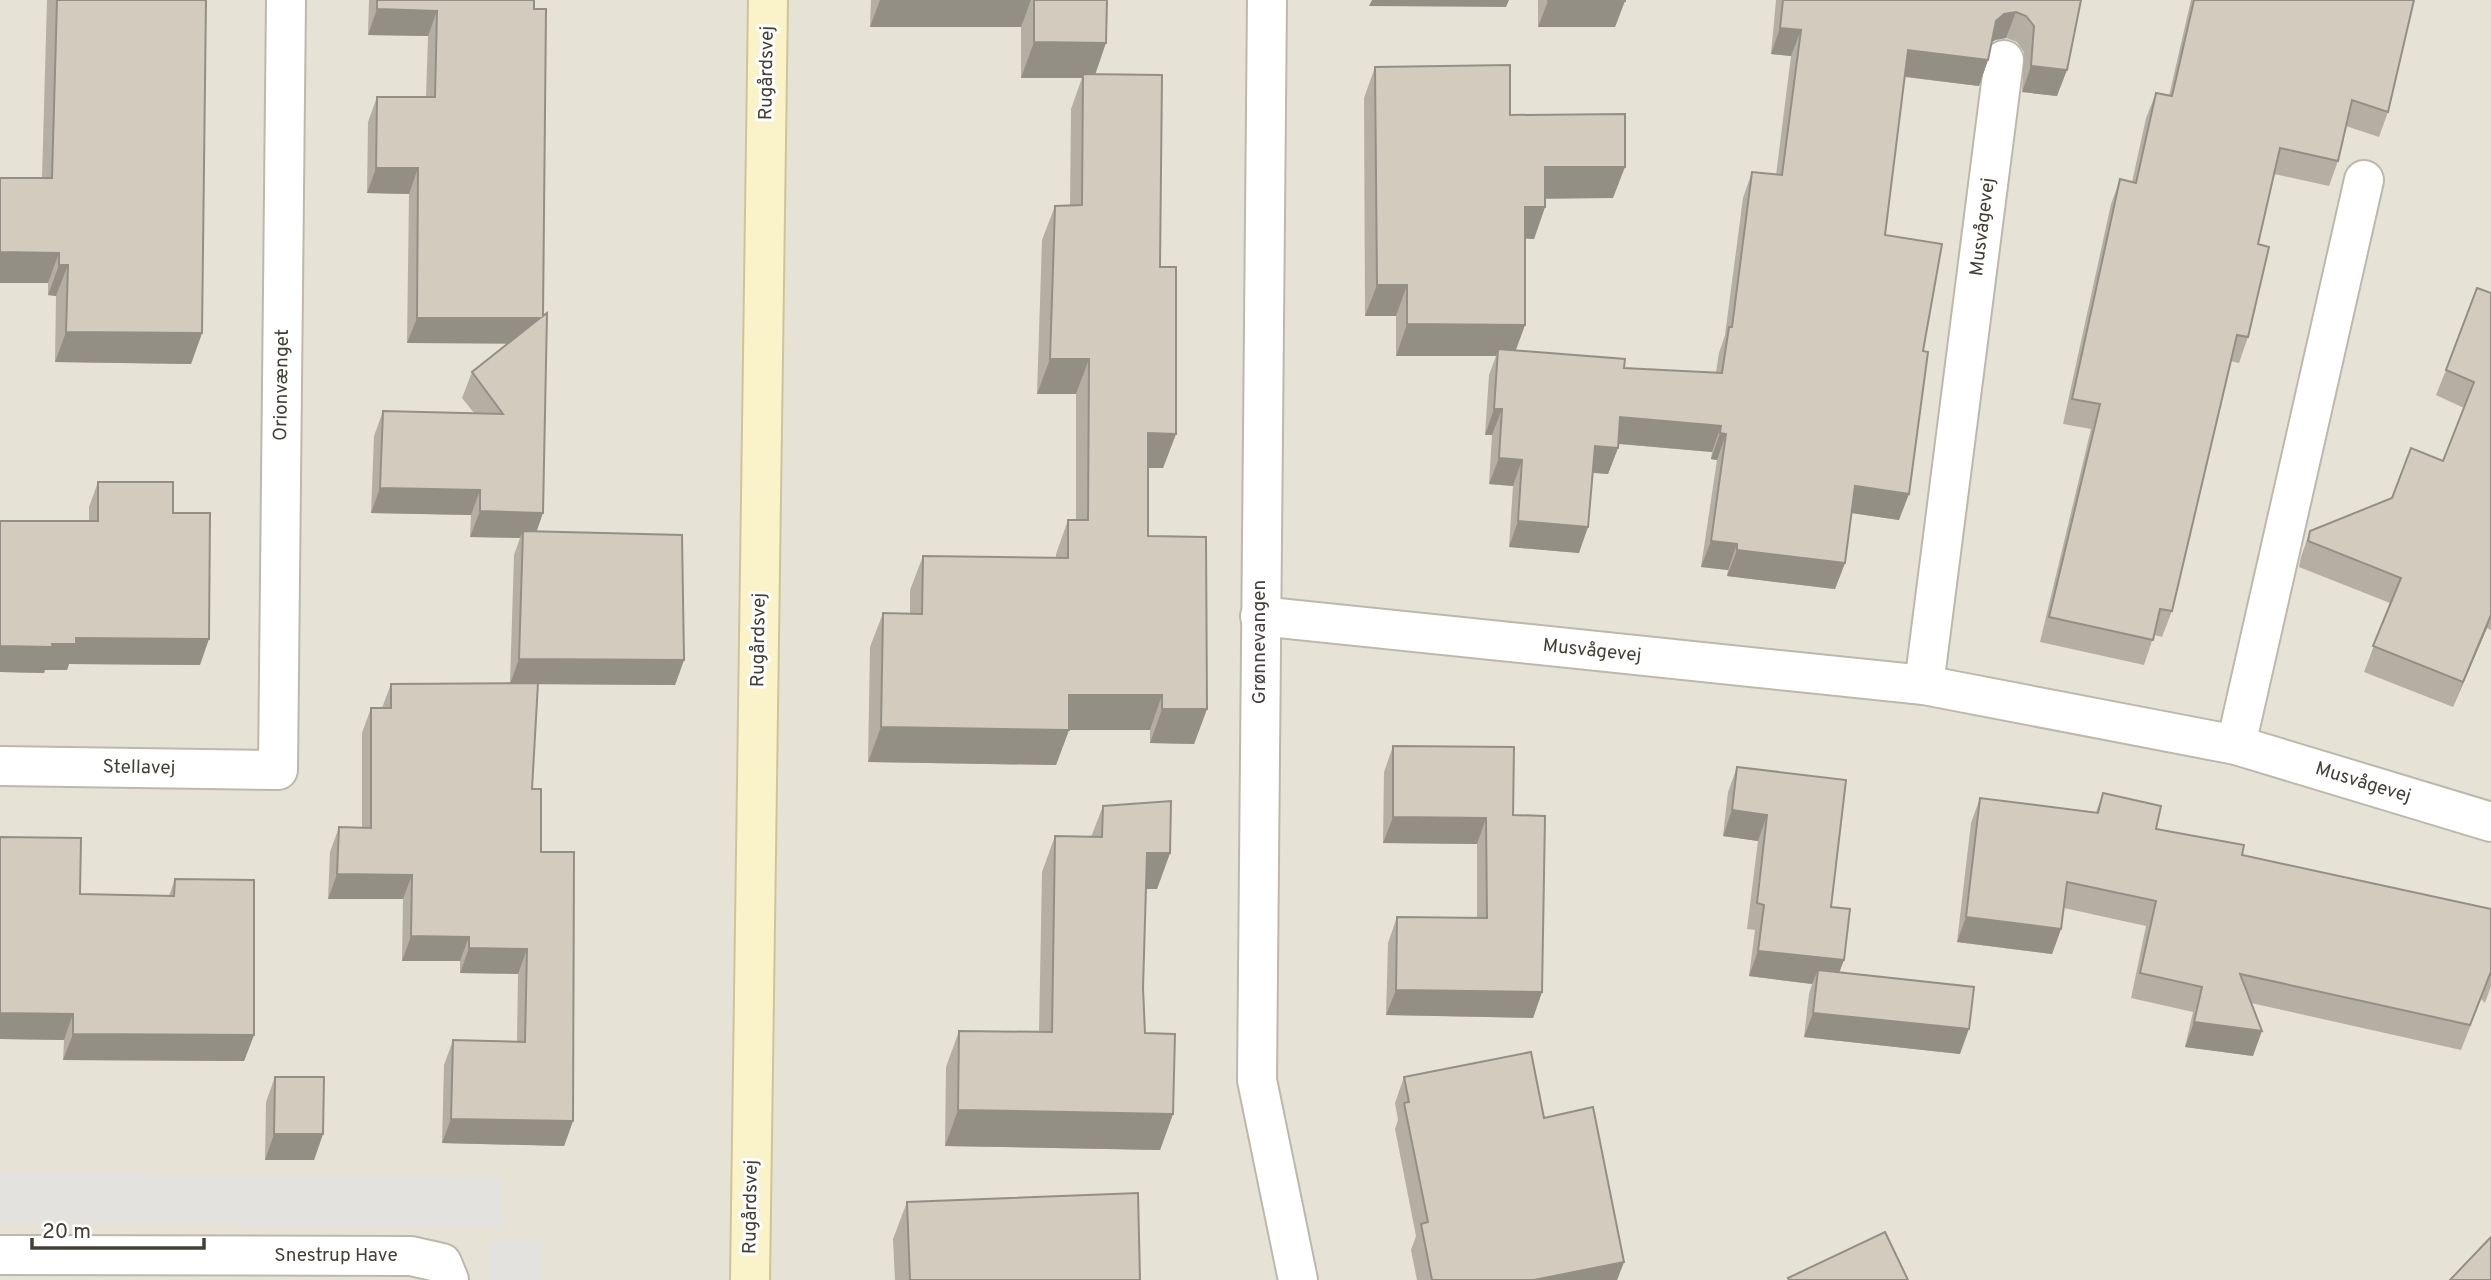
<svg xmlns="http://www.w3.org/2000/svg" width="2491" height="1280" viewBox="0 0 2491 1280" font-family="Overpass,sans-serif">
<rect width="100%" height="100%" fill="#f2f0e7"/>
<rect fill="#e6e2d6" x="0" y="0" width="2491" height="1280"/>
<g fill="#e4e2df">
<path d="M 0,1173 L 501,1177 L 501,1227 L 0,1223 Z"/>
<rect x="490" y="1240" width="51" height="40"/>
</g>
<g fill="none" stroke-linecap="round" stroke-linejoin="round">
<g stroke="#bdb8ab" stroke-width="42">
<g id="minor">
<path d="M 1267,0 L 1257,1080 L 1298,1280"/>
<path d="M 1260,616 L 1924,685 L 2236,745 L 2491,822"/>
<path d="M 1924,685 L 2004,60"/>
<path d="M 2236,745 L 2364,180"/>
<path d="M 0,766 L 278,770 L 286,0"/>
<path d="M 0,1255 L 411,1256 L 442,1263 L 449,1280"/>
</g>
</g>
<g stroke="#cec49a" stroke-width="42">
<path id="secondary" d="M 750,1280 L 768,0"/>
</g>
<use href="#minor" stroke="#fff" stroke-width="38"/>
<use href="#secondary" stroke="#faf2c9" stroke-width="38"/>
</g>
<g fill="#b5afa3">
<path d="M 47,0 L 206,0 L 202,333 L 191,364 L 55,362 L 56,296 L 48,295 L 48,283 L 0,283 L 0,178 L 42,178 Z"/>
<path d="M 369,0 L 534,0 L 536,531 L 684,660 L 675,685 L 538,684 L 532,789 L 541,852 L 573,1121 L 564,1146 L 442,1143 L 444,1065 L 453,1040 L 517,1042 L 518,974 L 460,973 L 460,961 L 402,961 L 403,899 L 328,899 L 330,852 L 339,827 L 362,828 L 362,733 L 371,708 L 382,708 L 391,684 L 510,683 L 514,555 L 520,538 L 470,537 L 471,515 L 371,513 L 374,436 L 383,411 L 474,413 L 462,398 L 472,372 L 508,343 L 407,343 L 409,194 L 367,193 L 368,122 L 377,97 L 426,97 L 428,36 L 368,35 Z"/>
<path d="M 871,0 L 1107,0 L 1095,74 L 1160,267 L 1176,434 L 1163,468 L 1148,468 L 1148,536 L 1207,709 L 1194,744 L 1150,743 L 1150,730 L 1069,730 L 1056,765 L 868,762 L 870,647 L 883,613 L 910,613 L 910,590 L 923,556 L 1056,558 L 1056,554 L 1068,520 L 1076,520 L 1076,394 L 1037,394 L 1042,240 L 1055,206 L 1070,206 L 1071,109 L 1082,78 L 1021,78 L 1021,27 L 870,27 Z"/>
<path d="M 1538,0 L 1625,0 L 1615,27 L 1538,27 Z"/>
<path d="M 1776,0 L 2081,0 L 2057,96 L 2022,92 L 2024,52 L 2017,42 L 2006,38 L 1995,40 L 1991,43 L 1988,60 L 1979,86 L 1905,77 L 1885,235 L 1923,351 L 1899,520 L 1851,513 L 1845,563 L 1835,589 L 1727,576 L 1728,570 L 1701,567 L 1717,460 L 1711,459 L 1712,452 L 1618,444 L 1618,448 L 1608,474 L 1593,473 L 1579,553 L 1509,547 L 1513,486 L 1489,484 L 1492,435 L 1485,435 L 1489,375 L 1496,356 L 1396,356 L 1396,316 L 1365,316 L 1364,98 L 1375,67 L 1510,115 L 1613,198 L 1545,198 L 1545,207 L 1534,239 L 1525,238 L 1525,325 L 1516,350 L 1624,368 L 1716,372 L 1719,353 L 1725,335 L 1743,198 L 1752,172 L 1776,175 L 1791,56 L 1771,54 Z"/>
<path d="M 2191,0 L 2414,0 L 2388,112 L 2379,137 L 2346,126 L 2338,161 L 2329,186 L 2274,174 L 2258,244 L 2248,337 L 2239,363 L 2230,361 L 2172,611 L 2162,637 L 2154,635 L 2144,665 L 2040,642 L 2091,429 L 2063,424 L 2111,204 L 2120,179 L 2132,182 L 2146,118 L 2156,93 L 2169,96 Z"/>
<path d="M 2491,293 L 2491,630 L 2487,628 L 2453,707 L 2364,672 L 2390,603 L 2299,567 L 2301,557 L 2310,531 L 2392,498 L 2443,461 L 2464,408 L 2436,395 L 2446,370 Z"/>
<path d="M 98,482 L 173,513 L 200,665 L 69,664 L 67,670 L 45,670 L 44,673 L 0,672 L 0,521 L 89,521 L 89,507 Z"/>
<path d="M 1393,746 L 1513,815 L 1542,992 L 1533,1018 L 1386,1015 L 1388,943 L 1397,917 L 1477,918 L 1477,844 L 1383,843 L 1384,772 Z"/>
<path d="M 1737,767 L 1831,907 L 1844,960 L 1839,972 L 1960,1054 L 1804,1037 L 1809,994 L 1812,984 L 1749,976 L 1755,930 L 1747,929 L 1758,841 L 1723,836 L 1728,792 Z"/>
<path d="M 2103,793 L 2156,829 L 2242,855 L 2491,909 L 2491,986 L 2485,1003 L 2481,999 L 2461,1050 L 2251,1003 L 2253,1056 L 2185,1047 L 2193,1012 L 2131,998 L 2146,926 L 2064,908 L 2061,929 L 2052,954 L 1957,942 L 1971,823 L 1980,798 L 2096,812 Z"/>
<path d="M 1103,806 L 1170,853 L 1157,889 L 1146,889 L 1143,988 L 1145,1033 L 1173,1114 L 1160,1150 L 945,1146 L 946,1067 L 959,1031 L 1039,1032 L 1042,872 L 1055,836 L 1091,837 Z"/>
<path d="M 0,837 L 80,894 L 169,896 L 175,879 L 254,1035 L 244,1061 L 63,1060 L 64,1040 L 0,1039 Z"/>
<path d="M 275,1077 L 323,1134 L 314,1160 L 265,1160 L 266,1102 Z"/>
<path d="M 1404,1077 L 1544,1118 L 1624,1262 L 1617,1280 L 1417,1280 L 1411,1250 L 1416,1236 L 1395,1129 L 1398,1120 L 1395,1103 Z"/>
<path d="M 907,1202 L 1140,1280 L 895,1280 L 893,1239 Z"/>
</g>
<g fill="#948f85">
<path d="M 880,0 L 1031,0 L 1021,27 L 870,27 Z"/>
<path d="M 1372,0 L 1509,0 L 1506,7 L 1369,6 Z"/>
<path d="M 1548,1 L 1625,1 L 1615,27 L 1538,27 Z"/>
<path d="M 377,9 L 437,11 L 428,36 L 368,35 Z"/>
<path d="M 2016,12 L 2006,38 L 1995,40 L 1986,47 L 1996,21 L 2004,14 Z"/>
<path d="M 1780,28 L 1801,30 L 1791,56 L 1771,54 Z"/>
<path d="M 1034,42 L 1106,43 L 1094,78 L 1083,74 L 1082,78 L 1021,78 Z"/>
<path d="M 1908,50 L 1988,60 L 1979,86 L 1899,76 Z"/>
<path d="M 2031,66 L 2067,70 L 2057,96 L 2022,92 Z"/>
<path d="M 1545,167 L 1625,167 L 1613,198 L 1534,199 Z"/>
<path d="M 376,168 L 418,168 L 409,194 L 367,193 Z"/>
<path d="M 1525,207 L 1545,207 L 1534,239 L 1514,238 Z"/>
<path d="M 0,252 L 59,253 L 48,283 L 0,283 Z"/>
<path d="M 59,265 L 68,265 L 56,296 L 48,295 Z"/>
<path d="M 1377,285 L 1407,285 L 1396,316 L 1365,316 Z"/>
<path d="M 417,318 L 540,318 L 531,344 L 407,343 Z"/>
<path d="M 1407,324 L 1525,325 L 1513,357 L 1498,349 L 1496,356 L 1396,356 Z"/>
<path d="M 66,332 L 202,333 L 191,364 L 55,362 Z"/>
<path d="M 1050,359 L 1089,359 L 1076,394 L 1037,394 Z"/>
<path d="M 1494,409 L 1502,409 L 1492,435 L 1485,435 Z"/>
<path d="M 1620,417 L 1721,426 L 1712,452 L 1611,443 Z"/>
<path d="M 1148,433 L 1176,434 L 1163,468 L 1135,468 Z"/>
<path d="M 1720,433 L 1726,434 L 1717,460 L 1711,459 Z"/>
<path d="M 1595,446 L 1618,448 L 1608,474 L 1586,472 Z"/>
<path d="M 1499,458 L 1522,460 L 1513,486 L 1489,484 Z"/>
<path d="M 1855,486 L 1909,494 L 1899,520 L 1845,512 Z"/>
<path d="M 380,488 L 480,490 L 471,515 L 371,513 Z"/>
<path d="M 480,511 L 543,513 L 534,539 L 523,531 L 520,538 L 470,537 Z"/>
<path d="M 1518,521 L 1588,527 L 1579,553 L 1509,547 Z"/>
<path d="M 1711,541 L 1737,544 L 1728,570 L 1701,567 Z"/>
<path d="M 1737,550 L 1845,563 L 1835,589 L 1727,576 Z"/>
<path d="M 2491,615 L 2487,628 L 2453,707 L 2463,682 Z"/>
<path d="M 76,638 L 209,639 L 200,665 L 69,664 L 67,670 L 45,670 L 44,673 L 0,672 L 0,646 L 52,644 Z"/>
<path d="M 519,659 L 684,660 L 675,685 L 510,684 Z"/>
<path d="M 1069,695 L 1162,695 L 1150,730 L 1057,730 Z"/>
<path d="M 1162,709 L 1207,709 L 1194,744 L 1150,743 Z"/>
<path d="M 881,727 L 1069,730 L 1056,765 L 868,762 Z"/>
<path d="M 1732,810 L 1767,815 L 1758,841 L 1723,836 Z"/>
<path d="M 1393,817 L 1486,818 L 1477,844 L 1383,843 Z"/>
<path d="M 1147,853 L 1170,853 L 1157,889 L 1134,889 Z"/>
<path d="M 337,874 L 412,875 L 403,899 L 328,899 Z"/>
<path d="M 1966,917 L 2061,929 L 2052,954 L 1957,942 Z"/>
<path d="M 411,936 L 469,937 L 460,961 L 402,961 Z"/>
<path d="M 469,948 L 527,949 L 518,974 L 460,973 Z"/>
<path d="M 1758,951 L 1844,960 L 1834,986 L 1818,970 L 1812,984 L 1749,976 Z"/>
<path d="M 1396,990 L 1542,992 L 1533,1018 L 1386,1015 Z"/>
<path d="M 0,1013 L 73,1014 L 64,1040 L 0,1039 Z"/>
<path d="M 1813,1013 L 1969,1029 L 1960,1054 L 1804,1037 Z"/>
<path d="M 2194,1022 L 2262,1031 L 2253,1056 L 2185,1047 Z"/>
<path d="M 73,1034 L 254,1035 L 244,1061 L 63,1060 Z"/>
<path d="M 958,1110 L 1173,1114 L 1160,1150 L 945,1146 Z"/>
<path d="M 451,1119 L 573,1121 L 564,1146 L 442,1143 Z"/>
<path d="M 274,1134 L 323,1134 L 314,1160 L 265,1160 Z"/>
<path d="M 1624,1262 L 1617,1280 L 1534,1280 Z"/>
</g>
<g fill="#d3ccbe" stroke="#948f85" stroke-width="2">
<path d="M 57,0 L 206,0 L 202,333 L 66,332 L 68,265 L 59,265 L 59,253 L 0,252 L 0,178 L 52,178 Z"/>
<path d="M 377,0 L 534,0 L 534,9 L 546,9 L 543,316 L 547,313 L 543,513 L 480,511 L 480,490 L 380,488 L 383,411 L 503,414 L 472,372 L 540,318 L 417,318 L 418,168 L 376,168 L 377,97 L 435,97 L 437,11 L 377,9 Z"/>
<path d="M 1034,0 L 1107,0 L 1106,43 L 1034,42 Z"/>
<rect x="1548" y="0" width="77" height="1"/>
<path d="M 1783,0 L 2081,0 L 2067,70 L 2031,66 L 2034,26 L 2026,16 L 2016,12 L 2004,14 L 1996,21 L 1988,60 L 1908,50 L 1885,235 L 1942,244 L 1923,351 L 1928,352 L 1909,494 L 1855,486 L 1845,563 L 1737,550 L 1737,544 L 1711,541 L 1726,434 L 1720,433 L 1721,426 L 1620,417 L 1618,448 L 1595,446 L 1588,527 L 1518,521 L 1522,460 L 1499,458 L 1502,409 L 1494,409 L 1498,349 L 1625,359 L 1624,368 L 1722,373 L 1729,327 L 1732,327 L 1752,172 L 1782,175 L 1801,30 L 1780,28 Z"/>
<path d="M 2194,0 L 2414,0 L 2388,112 L 2352,100 L 2338,161 L 2280,148 L 2258,244 L 2269,247 L 2248,337 L 2237,335 L 2172,611 L 2160,609 L 2153,640 L 2049,617 L 2100,404 L 2072,399 L 2120,179 L 2136,183 L 2156,93 L 2172,96 Z"/>
<path d="M 1510,65 L 1510,115 L 1625,114 L 1625,167 L 1545,167 L 1545,207 L 1525,207 L 1525,325 L 1407,324 L 1407,285 L 1377,285 L 1375,67 Z"/>
<path d="M 1083,74 L 1162,75 L 1160,267 L 1176,267 L 1176,434 L 1148,433 L 1148,536 L 1206,537 L 1207,709 L 1162,709 L 1162,695 L 1069,695 L 1069,730 L 881,727 L 883,613 L 922,614 L 923,556 L 1068,558 L 1068,520 L 1088,520 L 1089,359 L 1050,359 L 1055,206 L 1082,205 Z"/>
<path d="M 2477,288 L 2491,293 L 2491,615 L 2463,682 L 2373,646 L 2401,578 L 2308,541 L 2310,531 L 2392,498 L 2411,448 L 2443,461 L 2474,382 L 2446,370 Z"/>
<path d="M 98,482 L 173,482 L 173,513 L 210,513 L 209,639 L 76,638 L 76,644 L 52,644 L 53,647 L 0,646 L 0,521 L 98,521 Z"/>
<path d="M 523,531 L 682,535 L 684,660 L 519,659 Z"/>
<path d="M 538,683 L 532,789 L 541,789 L 541,852 L 574,852 L 573,1121 L 451,1119 L 453,1040 L 525,1042 L 527,949 L 469,948 L 469,937 L 411,936 L 412,875 L 337,874 L 339,827 L 371,828 L 371,708 L 391,708 L 391,684 Z"/>
<path d="M 1393,746 L 1514,747 L 1513,815 L 1545,816 L 1542,992 L 1396,990 L 1397,917 L 1487,918 L 1486,818 L 1393,817 Z"/>
<path d="M 1737,767 L 1846,780 L 1831,907 L 1850,909 L 1844,960 L 1758,951 L 1764,905 L 1757,903 L 1767,815 L 1732,810 Z"/>
<path d="M 2103,793 L 2161,806 L 2156,829 L 2244,845 L 2242,855 L 2491,909 L 2491,975 L 2490,974 L 2470,1025 L 2240,974 L 2262,1031 L 2194,1022 L 2202,987 L 2140,973 L 2156,901 L 2067,882 L 2061,929 L 1966,917 L 1980,798 L 2098,813 Z"/>
<path d="M 1171,801 L 1170,853 L 1147,853 L 1143,988 L 1145,1033 L 1175,1034 L 1173,1114 L 958,1110 L 959,1031 L 1052,1032 L 1055,836 L 1102,837 L 1103,806 Z"/>
<path d="M 0,837 L 81,838 L 80,894 L 174,896 L 175,879 L 254,880 L 254,1035 L 73,1034 L 73,1014 L 0,1013 Z"/>
<path d="M 1818,970 L 1974,987 L 1969,1029 L 1813,1013 Z"/>
<path d="M 1531,1052 L 1544,1118 L 1593,1107 L 1624,1262 L 1534,1280 L 1432,1280 L 1421,1224 L 1428,1222 L 1404,1103 L 1409,1102 L 1404,1077 Z"/>
<path d="M 275,1077 L 324,1077 L 323,1134 L 274,1134 Z"/>
<path d="M 1138,1193 L 1140,1280 L 910,1280 L 907,1202 Z"/>
<path d="M 1885,1232 L 1908,1280 L 1789,1280 L 1788,1278 Z"/>
<path d="M 2491,1237 L 2491,1280 L 2450,1280 Z"/>
</g>
<g text-anchor="middle" dominant-baseline="central" stroke-width="6" stroke-linejoin="round" paint-order="stroke">
<g font-size="19" fill="#454037" stroke="#fff">
<text transform="translate(767 73) rotate(-89)">Rugårdsvej</text>
<text transform="translate(1983 227) rotate(-83)">Musvågevej</text>
<text transform="translate(282 385) rotate(-89)">Orionvænget</text>
<text transform="translate(759 640) rotate(-89)">Rugårdsvej</text>
<text transform="translate(1260 642) rotate(-90)">Grønnevangen</text>
<text transform="translate(1592 651) rotate(6)">Musvågevej</text>
<text transform="translate(139 768) rotate(1)">Stellavej</text>
<text transform="translate(2363 783) rotate(17)">Musvågevej</text>
<text transform="translate(751 1207) rotate(-89)">Rugårdsvej</text>
<text x="336" y="1256">Snestrup Have</text>
</g>
</g>
<path d="M32 1238v10h172v-10" fill="none" stroke="#454037" stroke-width="3.5"/>
<text x="42" y="1238" font-size="21" fill="#454037" stroke="#ffffff" stroke-width="5" paint-order="stroke">20 m</text>
</svg>
